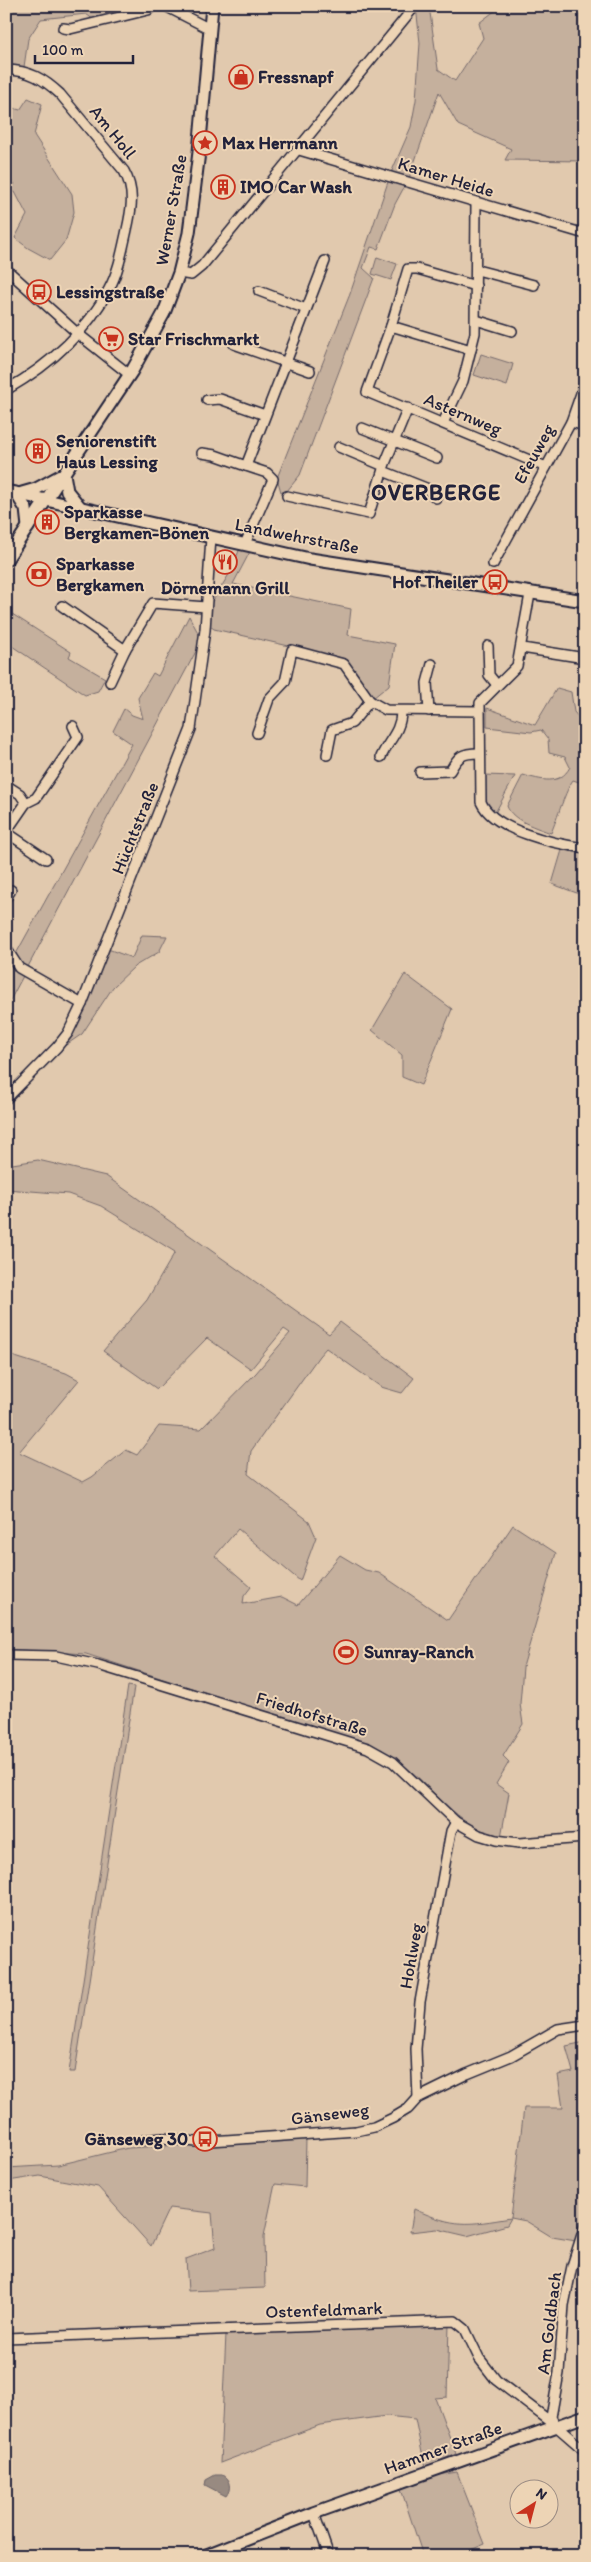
<svg xmlns="http://www.w3.org/2000/svg" width="591" height="2562" viewBox="0 0 591 2562" font-family="Itim,sans-serif">
<rect width="100%" height="100%" fill="#e1c9ae"/>
<filter id="ink" filterUnits="userSpaceOnUse"><feTurbulence type="fractalNoise" baseFrequency=".02" numOctaves="2"/><feDisplacementMap in="SourceGraphic" scale="10" xChannelSelector="R" yChannelSelector="G"/><feConvolveMatrix kernelMatrix="1 2 1 2 8 2 1 2 1" color-interpolation-filters="sRGB"/></filter>
<g filter="url(#ink)">
<g fill="#c5b09d" stroke="#74696c">
<path d="M 6,6 L 115,6 L 111,16 L 94,20 L 86,14 L 41,19 L 28,39 L 24,67 L 6,66 Z"/>
<path d="M 416,6 L 429,6 L 438,69 L 455,81 L 483,38 L 479,23 L 501,6 L 585,6 L 585,161 L 505,160 L 511,149 L 458,125 L 439,92 L 409,178 L 395,204 L 378,249 L 371,247 L 363,268 L 374,278 L 300,475 L 287,491 L 281,492 L 277,478 L 350,294 L 391,173 L 411,127 L 416,100 L 420,43 Z"/>
<path d="M 28,98 L 42,104 L 34,135 L 72,194 L 74,212 L 66,240 L 50,260 L 28,248 L 15,238 L 27,215 L 15,192 L 6,192 L 6,186 L 15,184 L 6,174 L 6,106 L 20,110 Z"/>
<path d="M 377,257 L 397,264 L 391,280 L 372,274 Z"/>
<path d="M 481,354 L 513,364 L 507,386 L 474,375 Z"/>
<path d="M 242,543 L 253,546 L 233,584 L 351,609 L 348,635 L 395,644 L 389,685 L 373,698 L 346,659 L 214,629 L 210,626 L 207,610 L 231,571 Z"/>
<path d="M 6,610 L 71,652 L 69,657 L 105,678 L 98,691 L 85,695 L 6,642 Z"/>
<path d="M 189,616 L 202,640 L 6,1008 L 6,972 L 132,744 L 113,731 L 124,709 L 132,715 L 143,719 L 138,698 L 153,673 L 158,676 Z"/>
<path d="M 557,688 L 571,692 L 574,712 L 585,725 L 585,784 L 573,780 C 566,789 557,819 551,833 C 538,828 512,821 507,806 L 523,775 C 541,780 560,786 570,767 L 565,757 L 549,753 L 548,739 L 541,730 L 531,732 L 487,727 L 487,708 L 535,725 Z"/>
<path d="M 484,775 L 515,776 L 495,813 L 484,799 Z"/>
<path d="M 562,850 L 585,853 L 585,896 L 552,884 Z"/>
<path d="M 142,935 L 167,936 L 159,952 L 135,966 L 113,987 L 82,1034 L 66,1045 L 85,1008 L 108,949 L 132,958 Z"/>
<path d="M 405,974 L 452,1009 L 421,1085 L 402,1077 L 402,1055 L 372,1030 Z"/>
<path d="M 38,1160 L 106,1176 L 329,1334 L 340,1322 L 414,1378 L 402,1393 L 381,1387 L 326,1348 L 319,1356 L 251,1451 L 248,1474 L 309,1521 L 316,1537 L 300,1581 L 238,1529 L 215,1556 L 251,1587 L 244,1596 L 243,1604 L 282,1597 L 298,1605 L 340,1555 L 365,1570 L 379,1573 L 448,1620 L 513,1525 L 556,1553 L 523,1667 L 520,1704 L 523,1724 L 503,1756 L 509,1762 L 496,1784 L 509,1793 L 501,1837 C 461,1827 441,1798 412,1772 C 403,1764 392,1757 381,1749 L 86,1654 L 6,1649 L 6,1373 L 12,1356 L 66,1373 L 79,1380 L 19,1452 L 83,1482 L 92,1477 L 126,1450 L 137,1455 L 159,1426 L 201,1429 L 256,1373 L 290,1333 L 284,1329 L 251,1369 L 207,1338 L 157,1389 L 103,1351 L 147,1300 L 175,1252 L 101,1206 L 68,1194 L 6,1189 L 6,1165 Z"/>
<path d="M 128,1686 L 134,1687 L 75,2072 L 69,2072 Z"/>
<path d="M 585,2042 L 585,2217 L 576,2241 L 552,2237 L 526,2221 L 511,2218 L 507,2225 L 467,2236 L 437,2229 L 410,2232 L 414,2209 C 456,2228 467,2225 511,2218 L 524,2108 L 563,2108 L 558,2075 L 573,2072 L 566,2046 Z"/>
<path d="M 306,2138 L 305,2187 L 275,2184 L 264,2236 L 265,2288 L 188,2291 L 186,2259 L 215,2248 L 212,2213 L 169,2208 L 151,2246 L 98,2187 L 40,2176 L 8,2181 L 6,2186 L 6,2168 L 58,2165 L 128,2148 Z"/>
<path d="M 449,2324 L 447,2397 L 435,2398 L 456,2454 L 425,2467 L 415,2419 L 386,2416 L 320,2425 L 220,2463 L 226,2334 Z"/>
<path d="M 457,2472 L 485,2544 L 456,2556 L 423,2556 L 401,2489 L 427,2477 Z"/>
</g>
<path fill="#988a81" stroke="#696065" d="M 215,2475 L 222,2475 C 230,2479 232,2489 226,2496 L 205,2485 L 206,2480 Z"/>
<g fill="none" stroke-linecap="round" stroke-linejoin="round">
<g stroke="#22223b" stroke-width="12">
<g id="minor">
<path d="M 165,6 L 210,29"/>
<path d="M 63,28 L 70,29 L 148,10 L 153,6"/>
<path d="M 6,70 C 29,70 44,79 60,94 L 124,171 C 136,192 131,212 126,234 C 122,252 118,273 109,289 C 86,333 48,366 6,390"/>
<path d="M 299,150 L 585,234"/>
<path d="M 6,269 L 77,333 L 130,375"/>
<path d="M 477,270 L 534,285"/>
<path d="M 179,273 L 191,275 L 202,266 L 415,6"/>
<path d="M 476,286 L 417,269 L 408,269 L 391,326 L 367,392 L 546,467"/>
<path d="M 259,291 L 306,309"/>
<path d="M 476,320 L 512,331"/>
<path d="M 391,326 L 471,350"/>
<path d="M 234,344 L 310,371"/>
<path d="M 207,400 L 220,399 L 265,415"/>
<path d="M 571,422 L 585,426"/>
<path d="M 443,423 L 463,381 L 475,333 L 476,203"/>
<path d="M 362,428 L 437,458"/>
<path d="M 339,447 L 384,466"/>
<path d="M 202,453 L 215,455 L 246,466"/>
<path d="M 383,471 L 426,488 L 436,498"/>
<path d="M 287,496 L 369,514 L 384,466 L 408,408"/>
<path d="M 245,544 L 273,479 L 267,473 L 246,466 L 325,261"/>
<path d="M 493,564 L 571,422 L 585,382"/>
<path d="M 530,594 L 517,666 L 480,703 L 481,802 C 494,831 556,844 585,848"/>
<path d="M 62,606 L 125,650 L 153,603 L 206,607"/>
<path d="M 488,646 L 489,675 L 497,685"/>
<path d="M 522,648 L 585,658"/>
<path d="M 110,682 L 125,650"/>
<path d="M 429,711 L 427,683 L 432,664"/>
<path d="M 257,733 L 269,699 L 285,682 L 292,650 L 344,664 L 370,701 L 386,710 L 479,711"/>
<path d="M 327,755 L 332,730 L 352,723 L 370,701"/>
<path d="M 381,757 C 388,741 401,731 401,712"/>
<path d="M 420,772 L 450,771 C 458,756 462,753 479,753"/>
<path d="M 6,785 L 20,794 L 26,803"/>
<path d="M 6,832 L 26,803 L 36,798 L 78,737 L 73,726"/>
<path d="M 6,832 L 46,859"/>
<path d="M 6,898 L 11,890"/>
<path d="M 6,948 L 19,968 L 82,1004"/>
<path d="M 6,1099 L 57,1047 L 68,1033 L 82,1004 L 191,729 L 205,630 L 211,537"/>
<path d="M 6,1655 L 56,1656 L 98,1665 L 368,1748 L 393,1762 L 456,1822 L 479,1835 L 496,1840 L 519,1843 L 585,1838"/>
<path d="M 418,2098 L 416,2049 L 420,2002 L 451,1831 L 456,1822"/>
<path d="M 144,2140 L 163,2138 L 196,2142 L 356,2131 L 374,2127 L 393,2118 L 408,2109 L 418,2098 L 467,2074 L 511,2056 L 558,2029 L 585,2025"/>
<path d="M 6,2338 L 455,2321 L 465,2329 L 479,2358 L 496,2380 L 555,2425 L 585,2451"/>
<path d="M 555,2425 L 551,2417 L 559,2373 L 564,2305 L 572,2266 L 585,2225"/>
<path d="M 314,2513 L 329,2556"/>
</g>
</g>
<g stroke="#22223b" stroke-width="15">
<g id="major">
<path d="M 64,474 L 67,491 L 80,507"/>
<path d="M 6,491 L 310,559 L 585,601"/>
<path d="M 16,493 L 26,509 L 28,527"/>
<path d="M 22,493 L 36,489 L 60,476"/>
<path d="M 6,560 L 132,371 L 164,313 L 179,273 L 189,233 L 199,152 L 212,6"/>
<path d="M 204,2556 L 314,2513 L 585,2416"/>
</g>
</g>
<use href="#minor" stroke="#edd4b5" stroke-width="9"/>
<use href="#major" stroke="#edd4b5" stroke-width="11"/>
</g>
</g>
<defs>
<g id="shop-ring" transform="scale(1.25)"><circle r="9.5" fill="#edd4b5" stroke="#c8321e" stroke-width="1.5"/><path d="M-5-2.5h2.3a2.7 3.5 0 0 1 5.4 0H5L5.5 6h-11ZM-1.5-2.5h3a1.5 2.3 0 0 0-3 0Z" fill="#c8321e"/></g>
<g id="sight-ring" transform="scale(1.25)"><circle r="9.5" fill="#edd4b5" stroke="#c8321e" stroke-width="1.5"/><path d="M0-6L1.8-2.2L6-1.7L2.9 1.2L3.7 5.4L0 3.3L-3.7 5.4L-2.9 1.2L-6-1.7L-1.8-2.2Z" fill="#c8321e"/></g>
<g id="building-ring" transform="scale(1.25)"><circle r="9.5" fill="#edd4b5" stroke="#c8321e" stroke-width="1.5"/><path d="M-4-6H4V6H1V3H-1V6H-4ZM-2.5-4.3h1.7v1.8h-1.7ZM.8-4.3h1.7v1.8H.8ZM-2.5-1h1.7V.8h-1.7ZM.8-1h1.7V.8H.8Z" fill="#c8321e"/></g>
<g id="bus-ring" transform="scale(1.25)"><circle r="9.5" fill="#edd4b5" stroke="#c8321e" stroke-width="1.5"/><path d="M-5-6H5V4H4V6H2V4H-2V6H-4V4H-5ZM-3.5-4V0h7V-4ZM-3.5 1.2v1.5H-2V1.2ZM2 1.2v1.5H3.5V1.2Z" fill="#c8321e"/></g>
<g id="supermarket-ring" transform="scale(1.25)"><circle r="9.5" fill="#edd4b5" stroke="#c8321e" stroke-width="1.5"/><path d="M-6-5.5h2.5l.6 2H6L4.5 2H-2.5L-4.4-4H-6ZM-1.5 3.2a1.3 1.3 0 1 0 .1 0ZM3 3.2a1.3 1.3 0 1 0 .1 0Z" fill="#c8321e"/></g>
<g id="restaurant-ring" transform="scale(1.25)"><circle r="9.5" fill="#edd4b5" stroke="#c8321e" stroke-width="1.5"/><path d="M-5-6h1v4h1v-4h1v4h1v-4h1v5L-1.5 .5V6h-2V.5L-5-1ZM5-6V6H3V1.5H1.5Q1.5-4 5-6Z" fill="#c8321e"/></g>
<g id="bank-ring" transform="scale(1.25)"><circle r="9.5" fill="#edd4b5" stroke="#c8321e" stroke-width="1.5"/><path d="M-6-4H6V4H-6ZM0-2.3a2.3 2.3 0 1 0 0 4.6a2.3 2.3 0 1 0 0-4.6Z" fill="#c8321e"/></g>
<g id="stadium-ring" transform="scale(1.25)"><circle r="9.5" fill="#edd4b5" stroke="#c8321e" stroke-width="1.5"/><path d="M0-5a6.5 5 0 1 0 0 10a6.5 5 0 1 0 0-10ZM-3.5-1.8h7v3.6h-7Z" fill="#c8321e"/></g>
</defs>
<g fill-rule="evenodd">
<use href="#shop-ring" x="241" y="77"/>
<use href="#sight-ring" x="205" y="143"/>
<use href="#building-ring" x="223" y="187"/>
<use href="#bus-ring" x="39" y="292"/>
<use href="#supermarket-ring" x="111" y="339"/>
<use href="#building-ring" x="38" y="451"/>
<use href="#building-ring" x="47" y="522"/>
<use href="#restaurant-ring" x="225" y="562"/>
<use href="#bank-ring" x="39" y="574"/>
<use href="#bus-ring" x="495" y="582"/>
<use href="#stadium-ring" x="346" y="1652"/>
<use href="#bus-ring" x="205" y="2139"/>
</g>
<g text-anchor="middle" dominant-baseline="central" stroke-width="4" stroke-linejoin="round" paint-order="stroke">
<g font-size="18" font-weight="bold" fill="#22223b" stroke="#edd4b5" text-anchor="start">
<text x="258" y="77">Fressnapf</text>
<text x="222" y="143">Max Herrmann</text>
<text x="240" y="187">IMO Car Wash</text>
<text x="56" y="292">Lessingstraße</text>
<text x="128" y="339">Star Frischmarkt</text>
<text x="56" y="441">Seniorenstift<tspan x="56" dy="21">Haus Lessing</tspan></text>
<text x="64" y="512">Sparkasse<tspan x="64" dy="21">Bergkamen-Bönen</tspan></text>
<text x="56" y="564">Sparkasse<tspan x="56" dy="21">Bergkamen</tspan></text>
<text x="478" y="582" text-anchor="end">Hof Theiler</text>
<text x="225" y="588" text-anchor="middle">Dörnemann Grill</text>
<text x="364" y="1652">Sunray-Ranch</text>
<text x="188" y="2139" text-anchor="end">Gänseweg 30</text>
</g>
<g font-size="18" fill="#22223b" stroke="#edd4b5">
<text transform="translate(113 132) rotate(51)">Am Holl</text>
<text transform="translate(446 177) rotate(17)">Kamer Heide</text>
<text transform="translate(171 210) rotate(-80)">Werner Straße</text>
<text transform="translate(463 414) rotate(23)">Asternweg</text>
<text transform="translate(534 454) rotate(-61)">Efeuweg</text>
<text transform="translate(297 536) rotate(11)">Landwehrstraße</text>
<text transform="translate(135 828) rotate(-68)">Hüchtstraße</text>
<text transform="translate(312 1714) rotate(17)">Friedhofstraße</text>
<text transform="translate(411 1956) rotate(-80)">Hohlweg</text>
<text transform="translate(330 2114) rotate(-7)">Gänseweg</text>
<text transform="translate(324 2310) rotate(-2)">Ostenfeldmark</text>
<text transform="translate(549 2323) rotate(-83)">Am Goldbach</text>
<text transform="translate(443 2448) rotate(-20)">Hammer Straße</text>
</g>
<g font-size="22" font-weight="bold" letter-spacing="1" fill="#22223b" stroke="#edd4b5">
<text x="436" y="492">OVERBERGE</text>
</g>
</g>
<rect width="591" height="2562" fill="none" stroke="#edd4b5" stroke-width="25"/>
<rect x="12" y="12" width="566" height="2537" fill="none" stroke="#22223b" stroke-width="2" filter="url(#ink)"/>
<g transform="translate(534 2504) rotate(36)"><circle r="24" fill="#edd4b5" stroke="#9c8d84"/>
<path d="M0-4L9 19L0 12L-9 19Z" fill="#c8321e"/>
<text y="-8" font-size="14" font-weight="bold" text-anchor="middle" fill="#22223b">N</text>
</g>
<path d="M35 55v8h98v-8" fill="none" stroke="#22223b" stroke-width="2.5"/>
<text x="42" y="55" font-size="15" fill="#22223b" stroke="#edd4b5" stroke-width="4" paint-order="stroke">100 m</text>
</svg>
